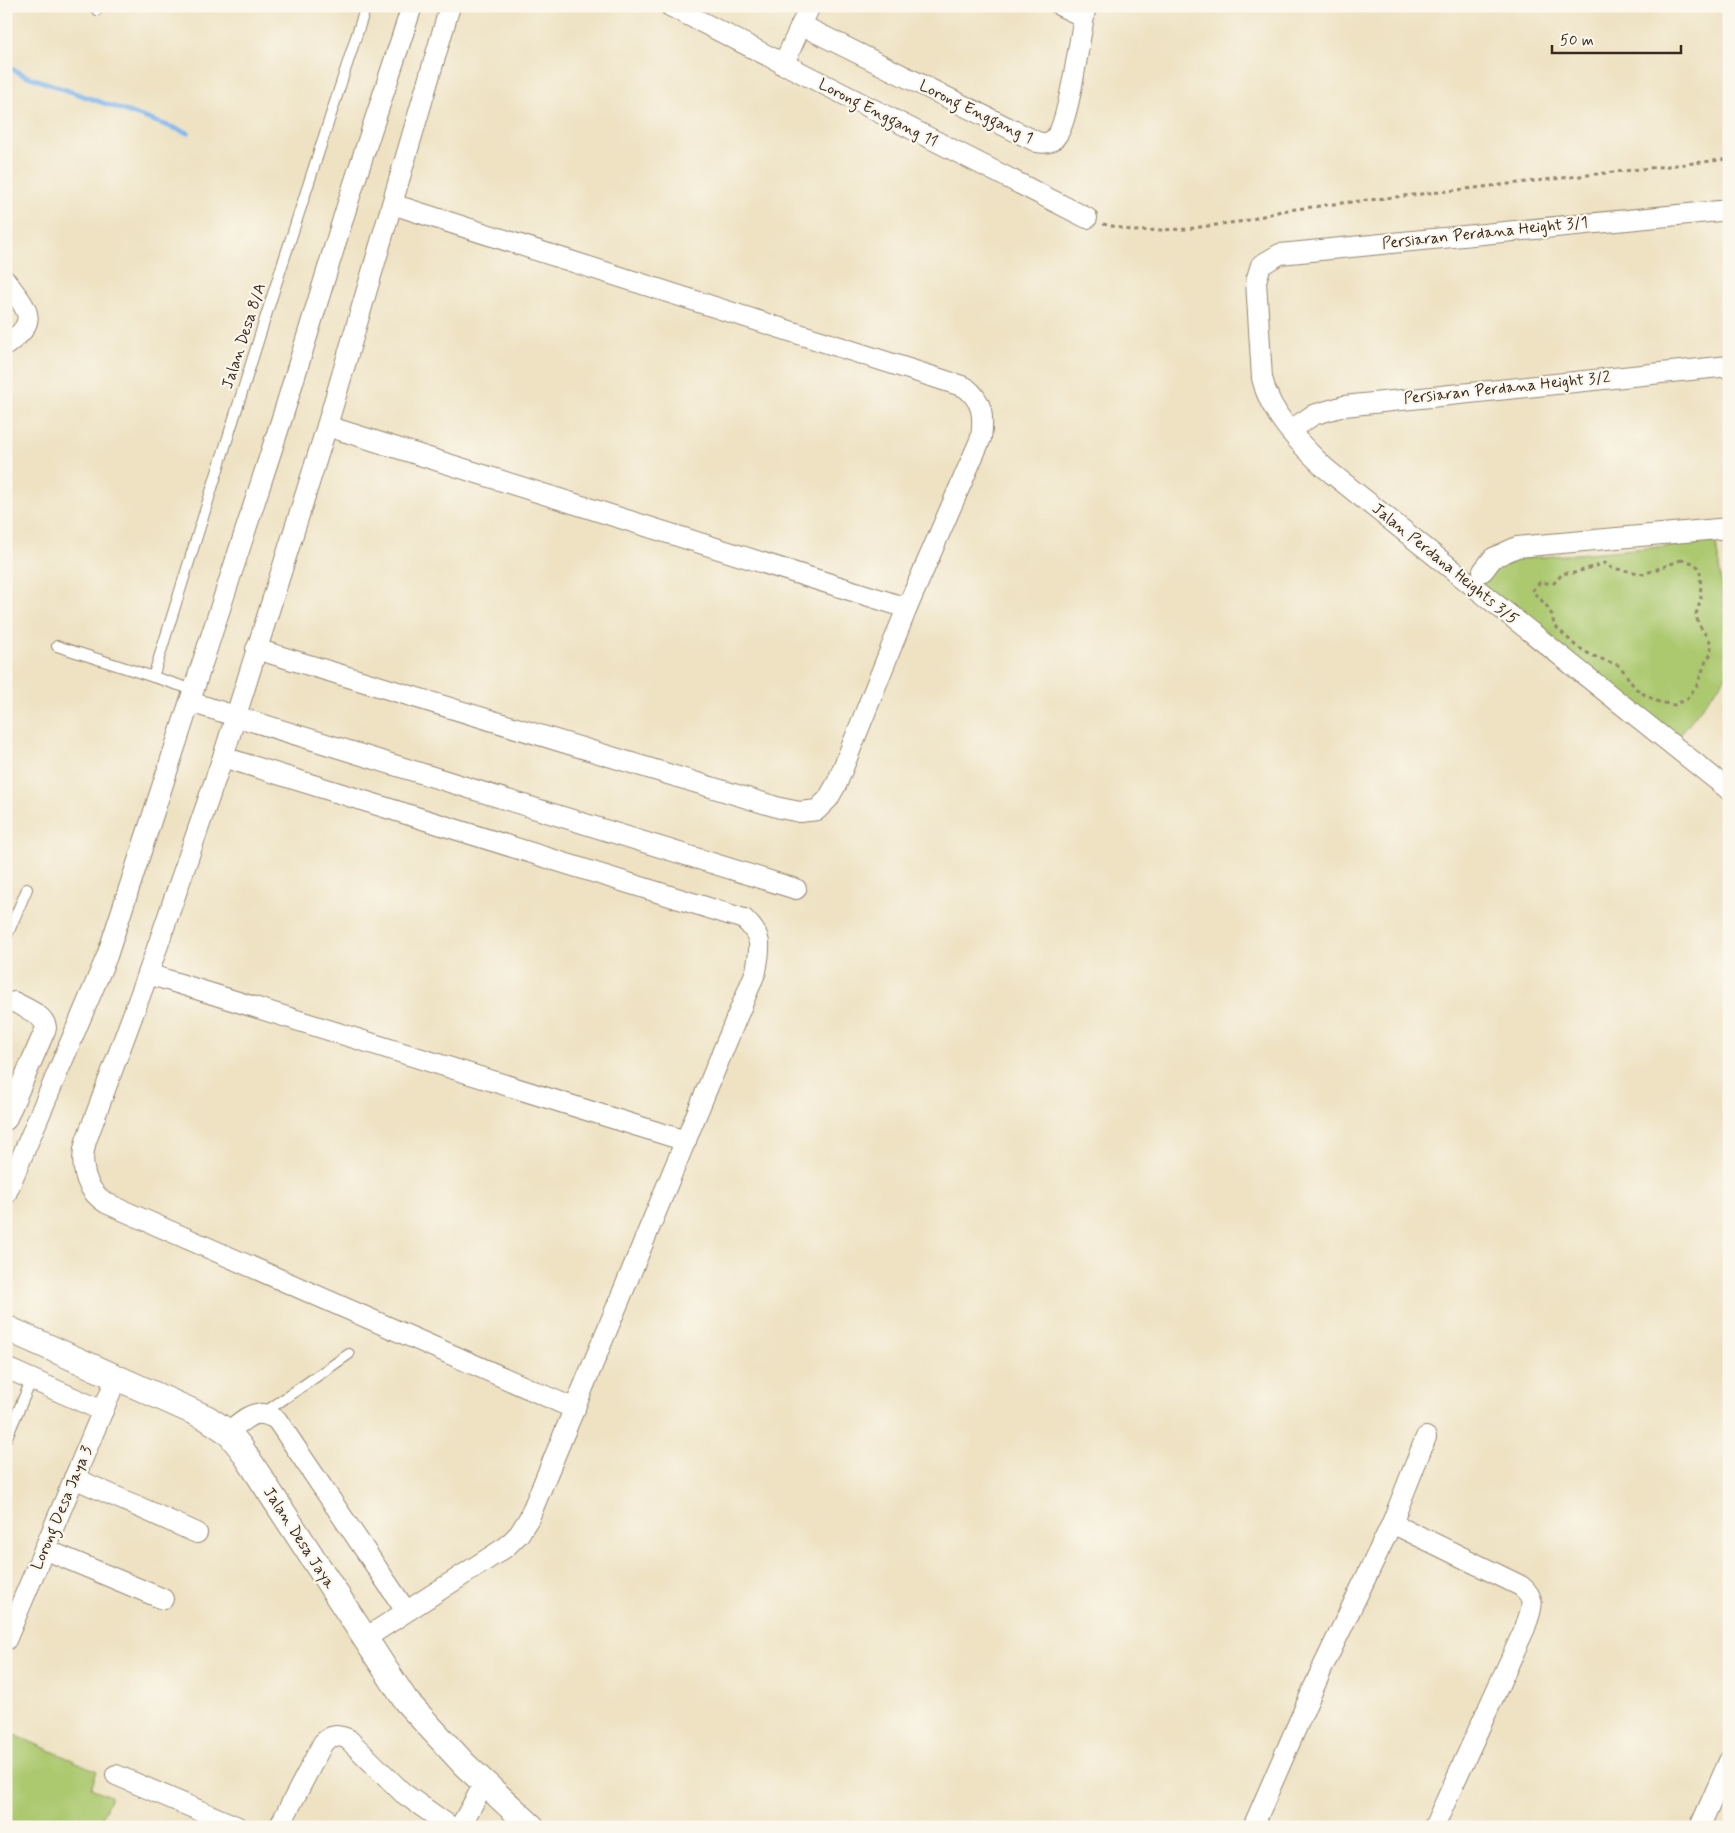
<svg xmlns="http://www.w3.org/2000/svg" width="1735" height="1833" viewBox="0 0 1735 1833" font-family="Mynerve,sans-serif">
<rect width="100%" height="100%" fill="#fbf7ec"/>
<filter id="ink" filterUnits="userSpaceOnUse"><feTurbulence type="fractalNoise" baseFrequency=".02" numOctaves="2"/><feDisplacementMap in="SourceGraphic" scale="10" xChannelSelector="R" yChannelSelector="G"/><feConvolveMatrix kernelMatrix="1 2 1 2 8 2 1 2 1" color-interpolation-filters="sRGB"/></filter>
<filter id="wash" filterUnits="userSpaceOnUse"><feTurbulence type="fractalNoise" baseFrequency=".0096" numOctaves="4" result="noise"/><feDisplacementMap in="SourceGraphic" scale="20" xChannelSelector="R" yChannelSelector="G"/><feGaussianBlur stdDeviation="1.12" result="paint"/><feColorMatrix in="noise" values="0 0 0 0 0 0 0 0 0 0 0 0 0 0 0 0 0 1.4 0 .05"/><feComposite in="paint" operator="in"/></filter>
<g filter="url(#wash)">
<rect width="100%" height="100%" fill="#eee2c3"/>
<g fill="#acc96f" stroke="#747a46">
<path d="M 1716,542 L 1729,647 L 1729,673 L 1678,737 L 1482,584 L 1494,568 L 1518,559 Z"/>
<path d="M 6,1731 L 97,1771 L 91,1788 L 111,1796 L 98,1827 L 6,1827 Z"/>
</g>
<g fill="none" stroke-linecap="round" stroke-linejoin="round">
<path stroke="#80b8f0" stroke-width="5" d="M 6,66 L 24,75 L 188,133"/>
</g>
</g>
<g filter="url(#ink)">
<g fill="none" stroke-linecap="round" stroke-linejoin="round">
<g stroke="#948670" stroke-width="12">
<g id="service">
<path d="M 94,6 L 97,10"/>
<path d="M 57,646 L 194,690"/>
<path d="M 153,677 L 270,303 L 366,6"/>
<path d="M 6,938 L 27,889"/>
<path d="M 265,1412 L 349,1354"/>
<path d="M 6,1439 L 32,1379"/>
</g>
</g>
<g stroke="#948670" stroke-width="22">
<g id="minor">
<path d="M 450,6 L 327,426 L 223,757 L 148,974 L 86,1141 C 79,1164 85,1190 106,1203 L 575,1409"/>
<path d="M 670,6 L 1087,218"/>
<path d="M 1061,6 L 1084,17"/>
<path d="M 801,25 L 1037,142 C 1046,144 1052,143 1057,135 C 1070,118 1080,33 1086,6"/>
<path d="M 783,65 L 810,6"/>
<path d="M 1729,210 L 1280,254 L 1261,265 L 1256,281 L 1262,378 C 1270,414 1299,443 1325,468 L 1729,790"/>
<path d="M 6,281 C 28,311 41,320 6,345"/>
<path d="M 327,426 L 907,608"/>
<path d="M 1291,430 L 1313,415 L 1344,406 L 1729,366"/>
<path d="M 1483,571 L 1493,558 L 1517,547 L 1729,528"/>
<path d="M 256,649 L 780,808 L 800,812 L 817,810 L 828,799 L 837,783 L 907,608 L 981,438 C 984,416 983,401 965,387 L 392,204"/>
<path d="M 190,702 L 796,889"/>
<path d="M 223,757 L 744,919 C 764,937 760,948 756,971 L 529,1518 L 519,1534 L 506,1547 L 364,1639"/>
<path d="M 148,974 L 686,1141"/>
<path d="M 6,1120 L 46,1028 C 45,1015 25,1008 14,1002"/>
<path d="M 6,1194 L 107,956 L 283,415 L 350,196 L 412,6"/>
<path d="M 6,1368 L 103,1411"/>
<path d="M 228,1432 C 246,1418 255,1406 277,1420 L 406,1611"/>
<path d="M 74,1478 L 197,1533"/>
<path d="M 1392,1523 L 1521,1586 C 1538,1600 1531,1609 1525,1628 L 1434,1827"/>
<path d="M 44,1549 L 163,1599"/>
<path d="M 6,1640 L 117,1377"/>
<path d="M 116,1775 L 238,1827"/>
<path d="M 279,1827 L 323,1743 C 331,1734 338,1735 348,1739 L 403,1793 L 451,1827"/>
<path d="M 460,1827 L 484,1784"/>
<path d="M 1253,1827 L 1321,1671 L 1392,1523 L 1426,1437"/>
<path d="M 1700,1827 L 1729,1761"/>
</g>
</g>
<g stroke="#948670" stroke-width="27">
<path id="tertiary" d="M 6,1328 L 207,1418 L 228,1432 L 241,1448 L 406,1701 L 465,1765 L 532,1827"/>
</g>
<g stroke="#948670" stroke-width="3" stroke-dasharray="4 4" stroke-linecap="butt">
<path d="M 1103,224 L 1135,231 L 1186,229 L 1245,221 L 1281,211 L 1342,203 L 1729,159"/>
<path d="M 1681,560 L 1694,563 L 1700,569 L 1701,599 L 1696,614 L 1698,623 L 1711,643 L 1711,654 L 1706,661 L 1697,685 L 1687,699 L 1674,705 L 1659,702 L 1645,695 L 1635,688 L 1620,666 L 1591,655 L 1576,646 L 1554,625 L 1552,615 L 1546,605 L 1532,591 L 1539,583 L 1554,583 L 1563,573 L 1574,573 L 1605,563 L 1612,568 L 1644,574 Z"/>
</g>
<use href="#service" stroke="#fff" stroke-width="10"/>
<use href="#minor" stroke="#fff" stroke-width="20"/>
<use href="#tertiary" stroke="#fff" stroke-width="25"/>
</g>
</g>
<g text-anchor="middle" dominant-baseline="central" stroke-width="4.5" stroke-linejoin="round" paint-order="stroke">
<g font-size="16" fill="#3b2a1e" stroke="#fbf7ec">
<text transform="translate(976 112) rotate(26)">Lorong Enggang 1</text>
<text transform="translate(878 113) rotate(27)">Lorong Enggang 11</text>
<text transform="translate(1485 233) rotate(-6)">Persiaran Perdana Height 3/1</text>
<text transform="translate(244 336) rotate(-72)">Jalan Desa 8/A</text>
<text transform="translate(1507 388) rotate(-6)">Persiaran Perdana Height 3/2</text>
<text transform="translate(1445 564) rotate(39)">Jalan Perdana Heights 3/5</text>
<text transform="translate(62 1508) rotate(-67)">Lorong Desa Jaya 3</text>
<text transform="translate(299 1538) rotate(57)">Jalan Desa Jaya</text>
</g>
</g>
<rect width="1735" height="1833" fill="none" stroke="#fbf7ec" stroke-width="25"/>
<path d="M1552 45v8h129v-8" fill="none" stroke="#3b2a1e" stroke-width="2.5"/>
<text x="1560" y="45" font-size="15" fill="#3b2a1e" stroke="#fbf7ec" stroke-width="4" paint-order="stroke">50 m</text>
</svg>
